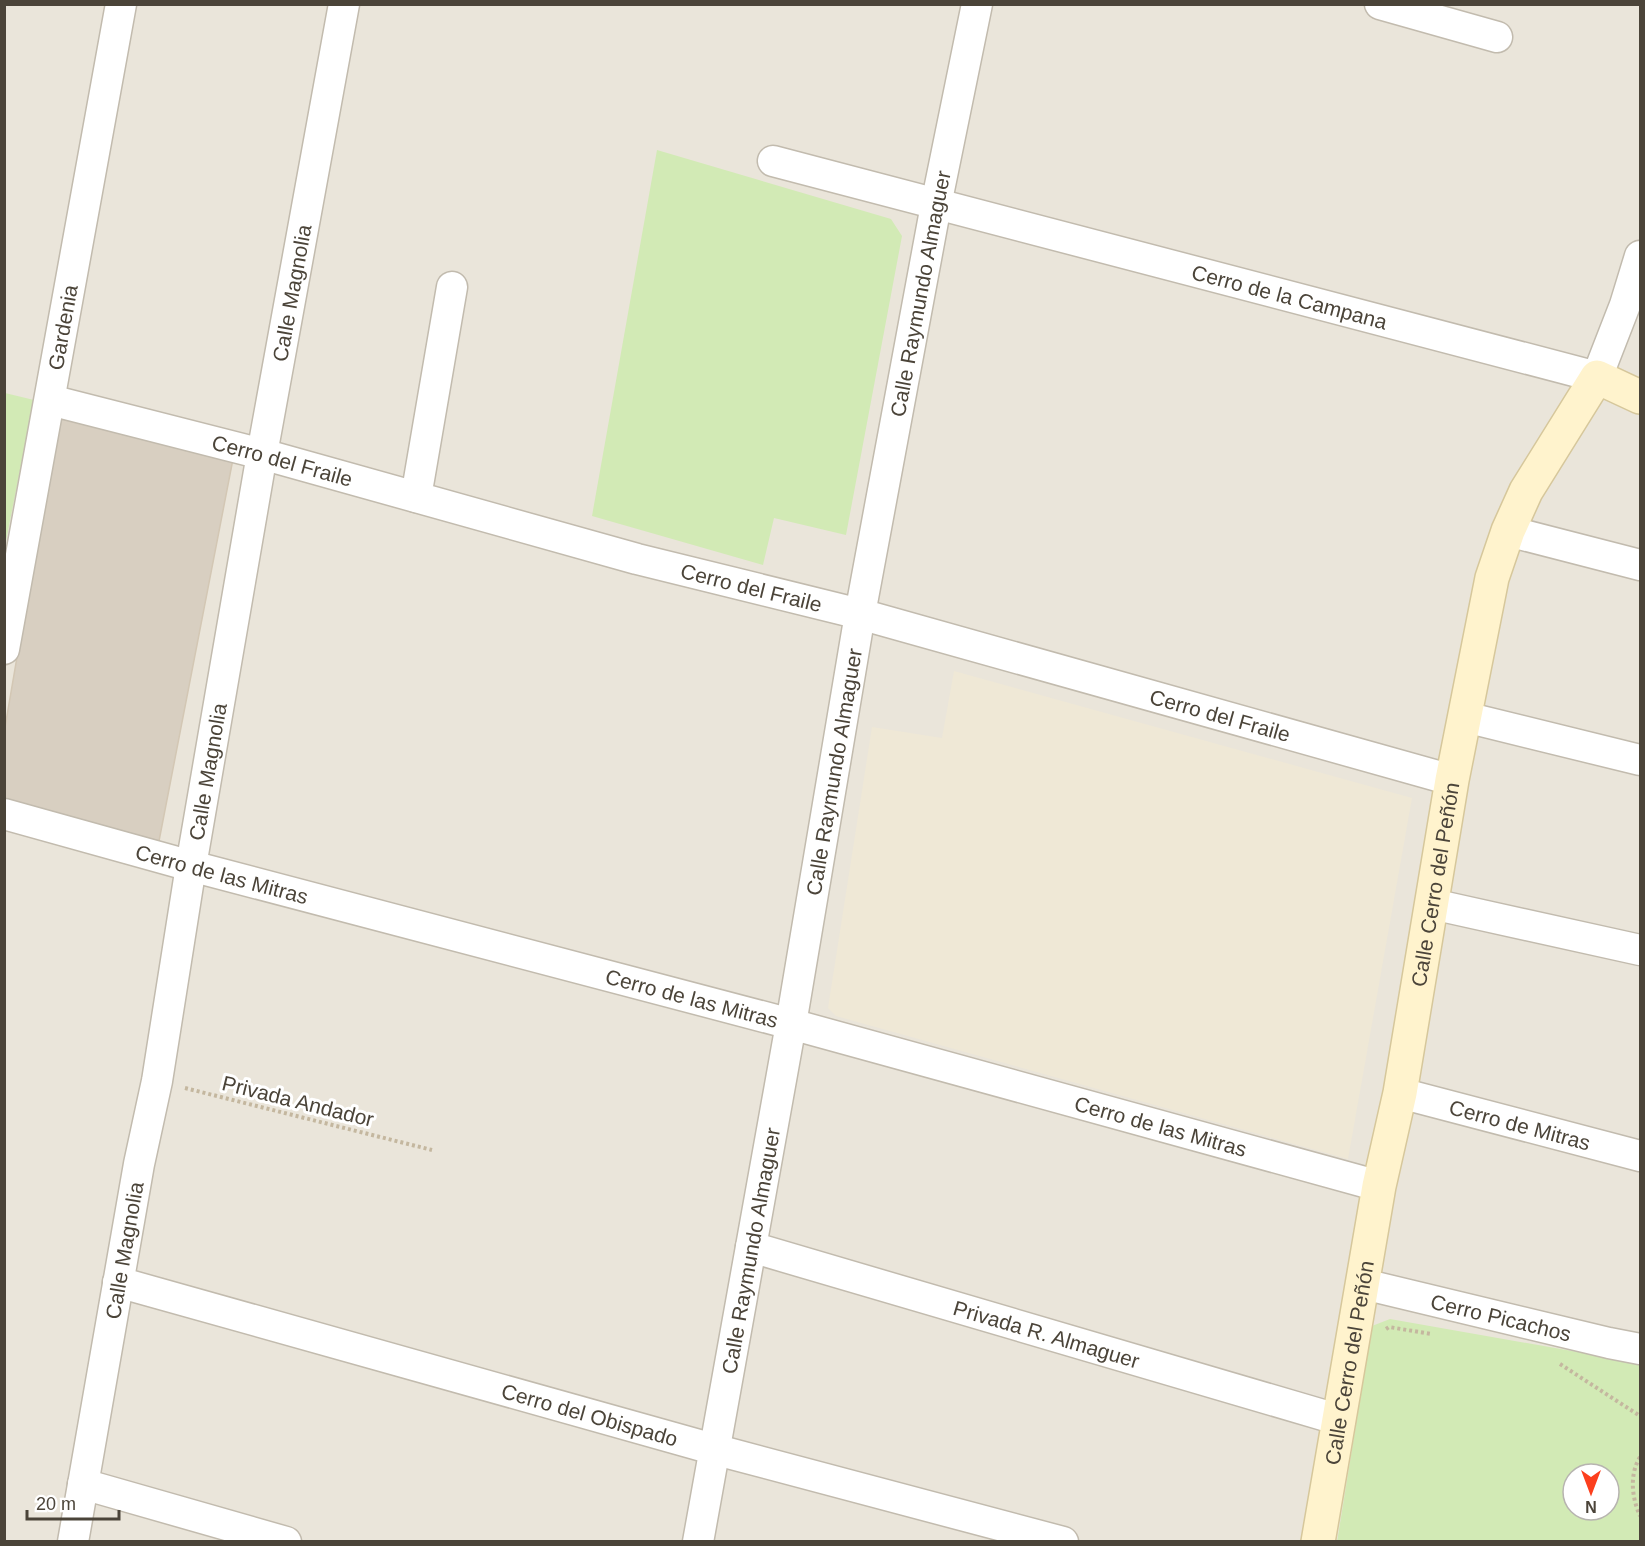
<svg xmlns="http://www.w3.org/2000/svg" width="1645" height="1546" viewBox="0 0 1645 1546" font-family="Helvetica,sans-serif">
<rect width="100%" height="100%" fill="#f6f3ec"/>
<path fill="#eae5da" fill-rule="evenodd" d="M 5,5 L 1640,5 L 1640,1541 L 5,1542 ZM 1573,1474 L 1609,1474 L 1609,1510 L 1573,1510 Z"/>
<path fill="#efe8d6" d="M 954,671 L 1412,798 L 1348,1159 L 836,1016 L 828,1008 L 872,727 L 942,738 Z"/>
<g fill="#d2eab5" fill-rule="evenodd">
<path d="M 657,150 L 891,219 L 902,236 L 846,535 L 774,518 L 763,565 L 592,516 Z"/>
<path d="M 5,393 L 34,400 L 5,546 Z"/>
<path d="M 1390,1319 L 1640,1363 L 1640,1541 L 1337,1542 L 1372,1326 ZM 1573,1474 L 1609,1474 L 1609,1510 L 1573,1510 Z"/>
</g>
<path fill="#d8cfc1" stroke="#d3c7b4" stroke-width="1.5" d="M 58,418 L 233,459 L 159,841 L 4,801 L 4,733 Z"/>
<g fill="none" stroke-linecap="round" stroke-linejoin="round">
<g stroke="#c2bbae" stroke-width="33">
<g id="street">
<path d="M 1380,4 L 1497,37"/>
<path id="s1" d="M 773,161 L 1597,377 L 1625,305 L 1640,256"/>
<path id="s2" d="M 50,400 L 262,454 L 637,559 L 860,614 L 1452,780"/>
<path d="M 416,497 L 452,287"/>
<path d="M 1508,531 L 1640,565"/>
<path id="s3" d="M 4,649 L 121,4"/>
<path d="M 1465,717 L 1640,760"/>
<path id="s4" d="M 4,814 L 191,866 L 791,1024 L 1379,1186"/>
<path d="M 1432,904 L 1640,950"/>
<path id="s5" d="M 1400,1093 L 1640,1156"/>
<path id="s6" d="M 751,1247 L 1340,1420"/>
<path id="s7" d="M 118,1282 L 713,1449 L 1063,1542"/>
<path id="s8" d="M 1363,1284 L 1609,1343 L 1640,1349"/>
<path d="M 83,1484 L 286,1542"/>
<path id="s9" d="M 73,1542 L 139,1164 L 157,1081 L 191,866 L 262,454 L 344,4"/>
<path id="s10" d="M 698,1542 L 791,1024 L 860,614 L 936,205 L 977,4"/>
</g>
</g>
<g stroke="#d6c79b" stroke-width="36">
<g id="secondary">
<path id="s11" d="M 1318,1542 L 1379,1186 L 1400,1093 L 1452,780 L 1492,578 L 1508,531 L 1526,491 L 1597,377 L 1640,397"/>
</g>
</g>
<g stroke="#c4b79f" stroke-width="4" stroke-dasharray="3 3" stroke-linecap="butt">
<path d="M 185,1088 L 432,1150"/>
<path d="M 1386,1329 L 1389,1327 L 1431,1334"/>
<path d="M 1560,1364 L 1640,1416"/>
<path d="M 1640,1457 C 1629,1475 1632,1498 1640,1516"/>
</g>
<use href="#street" stroke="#fff" stroke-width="30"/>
<use href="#secondary" stroke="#fff3cd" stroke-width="33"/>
</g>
<g text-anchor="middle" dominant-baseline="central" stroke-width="6" stroke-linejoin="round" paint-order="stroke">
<g font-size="21" fill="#4b4439" stroke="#fff">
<text stroke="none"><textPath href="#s9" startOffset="1268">Calle Magnolia</textPath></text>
<text stroke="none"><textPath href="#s10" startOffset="1268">Calle Raymundo Almaguer</textPath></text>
<text stroke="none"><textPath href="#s1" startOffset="534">Cerro de la Campana</textPath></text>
<text stroke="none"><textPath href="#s3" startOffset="327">Gardenia</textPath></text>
<text stroke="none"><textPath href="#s2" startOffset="240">Cerro del Fraile</textPath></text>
<text stroke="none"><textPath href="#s2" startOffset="726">Cerro del Fraile</textPath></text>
<text stroke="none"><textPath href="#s2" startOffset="1212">Cerro del Fraile</textPath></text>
<text stroke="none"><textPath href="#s10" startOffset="782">Calle Raymundo Almaguer</textPath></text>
<text stroke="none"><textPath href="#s9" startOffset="782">Calle Magnolia</textPath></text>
<text stroke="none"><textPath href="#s4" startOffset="226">Cerro de las Mitras</textPath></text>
<text stroke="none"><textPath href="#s11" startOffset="668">Calle Cerro del Peñón</textPath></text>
<text stroke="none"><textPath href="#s4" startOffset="712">Cerro de las Mitras</textPath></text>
<text transform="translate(298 1101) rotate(14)">Privada Andador</text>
<text stroke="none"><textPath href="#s5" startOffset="124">Cerro de Mitras</textPath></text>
<text stroke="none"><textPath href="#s4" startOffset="1198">Cerro de las Mitras</textPath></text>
<text stroke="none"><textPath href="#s9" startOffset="296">Calle Magnolia</textPath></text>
<text stroke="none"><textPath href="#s10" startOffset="296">Calle Raymundo Almaguer</textPath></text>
<text stroke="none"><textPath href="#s8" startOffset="142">Cerro Picachos</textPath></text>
<text stroke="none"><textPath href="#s6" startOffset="308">Privada R. Almaguer</textPath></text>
<text stroke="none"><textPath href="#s11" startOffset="182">Calle Cerro del Peñón</textPath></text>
<text stroke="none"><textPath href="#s7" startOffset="490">Cerro del Obispado</textPath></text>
</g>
</g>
<rect width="1645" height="1546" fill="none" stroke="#4b4439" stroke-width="12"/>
<g transform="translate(1591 1492) rotate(180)"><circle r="28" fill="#ffffff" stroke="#b7b4b0" stroke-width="1.5"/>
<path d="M0-4.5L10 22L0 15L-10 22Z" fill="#fc3f1d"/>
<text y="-9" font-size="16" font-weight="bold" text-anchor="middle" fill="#4b4439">N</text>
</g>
<path d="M27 1510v9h92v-9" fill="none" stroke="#4b4439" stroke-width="3"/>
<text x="36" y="1510" font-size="18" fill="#4b4439" stroke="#ffffff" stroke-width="4.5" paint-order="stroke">20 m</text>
</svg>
